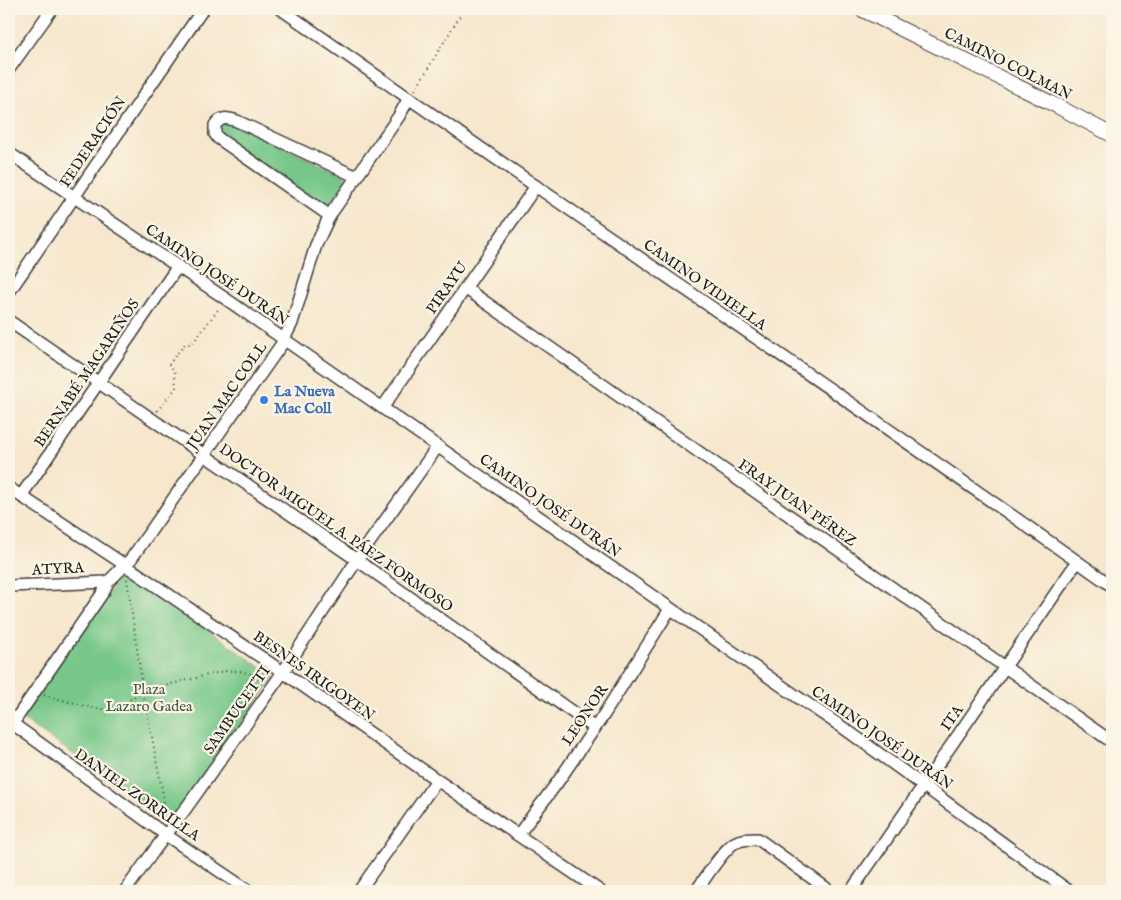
<svg xmlns="http://www.w3.org/2000/svg" width="1121" height="900" viewBox="0 0 1121 900" font-family="'IM FELL English',serif">
<rect width="100%" height="100%" fill="#fcf5e5"/>
<filter id="ink" filterUnits="userSpaceOnUse"><feTurbulence type="fractalNoise" baseFrequency=".02" numOctaves="2"/><feDisplacementMap in="SourceGraphic" scale="10" xChannelSelector="R" yChannelSelector="G"/><feConvolveMatrix kernelMatrix="1 2 1 2 8 2 1 2 1" color-interpolation-filters="sRGB"/></filter>
<filter id="wash" filterUnits="userSpaceOnUse"><feTurbulence type="fractalNoise" baseFrequency=".0096" numOctaves="4" result="noise"/><feDisplacementMap in="SourceGraphic" scale="20" xChannelSelector="R" yChannelSelector="G"/><feGaussianBlur stdDeviation="1.12" result="paint"/><feColorMatrix in="noise" values="0 0 0 0 0 0 0 0 0 0 0 0 0 0 0 0 0 1.4 0 .05"/><feComposite in="paint" operator="in"/></filter>
<g filter="url(#wash)">
<rect width="100%" height="100%" fill="#f6e7cd"/>
<g fill="#76c789" stroke="#497252">
<path d="M 228,122 L 345,176 L 346,181 L 329,205 L 325,207 L 225,141 L 219,128 L 220,125 Z"/>
<path d="M 126,573 L 130,575 L 273,676 L 273,679 L 174,818 L 167,818 L 22,719 L 22,717 L 121,575 Z"/>
</g>
</g>
<g filter="url(#ink)">
<g fill="none" stroke-linecap="round" stroke-linejoin="round">
<g stroke="#3d3a37" stroke-width="14">
<g id="minor">
<path d="M 281,9 C 557,203 837,391 1112,586"/>
<path d="M 9,69 L 52,9"/>
<path d="M 9,153 L 226,299 L 799,698 L 845,729 L 1069,891"/>
<path d="M 330,216 L 218,138 L 215,134 L 215,125 C 222,116 228,118 237,121 L 357,177"/>
<path d="M 465,288 L 1112,742"/>
<path d="M 9,292 L 203,9"/>
<path d="M 9,321 L 357,560 L 595,728"/>
<path d="M 383,407 L 536,186"/>
<path d="M 9,488 L 125,565 L 283,672 L 437,780 L 600,891"/>
<path d="M 21,496 L 178,266"/>
<path d="M 9,586 L 108,582"/>
<path d="M 9,721 L 166,835 L 249,891"/>
<path d="M 9,729 L 104,591 L 108,582 L 131,559 L 281,345 L 292,323 L 316,245 L 330,215 L 399,116 L 409,98"/>
<path d="M 518,835 L 557,783 L 603,716 L 670,609"/>
<path d="M 125,891 L 156,848 L 184,811 L 283,672 L 357,560 L 438,446"/>
<path d="M 359,891 L 437,780"/>
<path d="M 696,891 C 705,879 722,851 734,843 C 741,839 749,839 758,839 L 830,891"/>
<path d="M 851,891 L 1077,562"/>
</g>
</g>
<g stroke="#3d3a37" stroke-width="16">
<path id="tertiary" d="M 861,9 L 1055,105 L 1112,135"/>
</g>
<g stroke="#3d3a37" stroke-width="2" stroke-dasharray="1 4" stroke-linecap="butt">
<path d="M 415,90 L 464,9"/>
<path d="M 157,411 L 176,388 L 175,372 L 169,364 L 185,344 L 192,344 L 220,307"/>
<path d="M 127,579 L 143,691 L 167,816"/>
<path d="M 44,695 L 96,709 L 106,709 L 120,706 L 143,691 L 224,671 C 241,670 251,672 264,682"/>
</g>
<use href="#minor" stroke="#fff" stroke-width="11"/>
<use href="#tertiary" stroke="#fff" stroke-width="14"/>
</g>
</g>
<circle fill="#3f7fe0" stroke="#fcf5e5" stroke-width="2" cx="264" cy="400" r="5"/>
<g text-anchor="middle" dominant-baseline="central" stroke-width="4.5" stroke-linejoin="round" paint-order="stroke">
<g font-size="15" fill="#1c1c1c" stroke="#fcf5e5">
<text transform="translate(1008 64) rotate(27)">CAMINO COLMAN</text>
<text transform="translate(93 142) rotate(-56)">FEDERACIÓN</text>
<text transform="translate(217 275) rotate(34)">CAMINO JOSÉ DURÁN</text>
<text transform="translate(705 285) rotate(35)">CAMINO VIDIELLA</text>
<text transform="translate(447 288) rotate(-55)">PIRAYU</text>
<text transform="translate(87 373) rotate(-56)">BERNABÉ MAGARIÑOS</text>
<text transform="translate(227 396) rotate(-55)">JUAN MAC COLL</text>
<text transform="translate(797 503) rotate(35)">FRAY JUAN PÉREZ</text>
<text transform="translate(550 506) rotate(35)">CAMINO JOSÉ DURÁN</text>
<text transform="translate(336 528) rotate(35)">DOCTOR MIGUEL A. PÁEZ FORMOSO</text>
<text transform="translate(58 569) rotate(-3)">ATYRA</text>
<text transform="translate(314 676) rotate(35)">BESNES IRIGOYEN</text>
<text transform="translate(237 710) rotate(-55)">SAMBUCETTI</text>
<text transform="translate(585 715) rotate(-56)">LEONOR</text>
<text transform="translate(952 718) rotate(-55)">ITA</text>
<text transform="translate(882 738) rotate(35)">CAMINO JOSÉ DURÁN</text>
<text transform="translate(137 795) rotate(35)">DANIEL ZORRILLA</text>
</g>
<g font-size="15" font-weight="bold" fill="#366cbe" stroke="#fcf5e5" text-anchor="start">
<text x="274" y="391">La Nueva<tspan x="274" dy="17">Mac Coll</tspan></text>
</g>
<g font-size="15" fill="#3c5842" stroke="#fcf5e5">
<text x="149" y="689">Plaza<tspan x="149" dy="17">Lazaro Gadea</tspan></text>
</g>
</g>
<rect width="1121" height="900" fill="none" stroke="#fcf5e5" stroke-width="30"/>
</svg>
